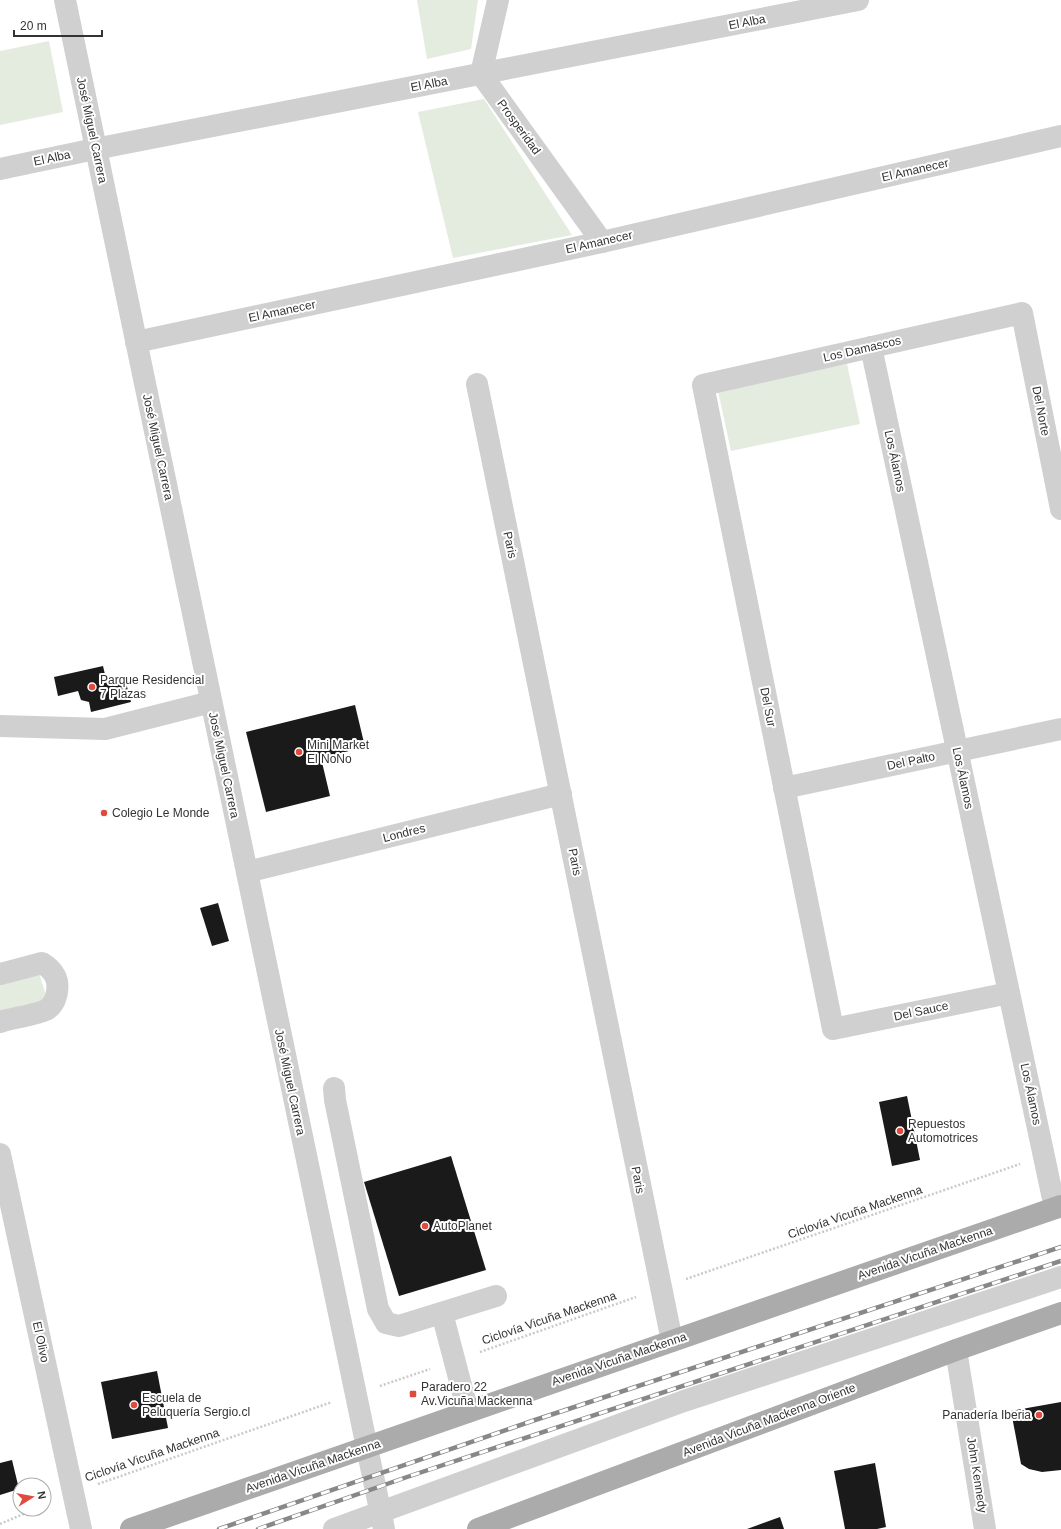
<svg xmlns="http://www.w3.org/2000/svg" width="1061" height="1529" viewBox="0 0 1061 1529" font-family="Arial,sans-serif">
<rect width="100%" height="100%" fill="#fff"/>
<g fill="#e4ebdf">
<path d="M 417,0 L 478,0 L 471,49 L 427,59 Z"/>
<path d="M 49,41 L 63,112 L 0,125 L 0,51 Z"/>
<path d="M 484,99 L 572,235 L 453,258 L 418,112 Z"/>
<path d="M 847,364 L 860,424 L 731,451 L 718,391 Z"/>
<path d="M 39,973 L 48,1002 L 0,1013 L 0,983 Z"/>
</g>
<g fill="#1a1a1a">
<path d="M 103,666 L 107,683 L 125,679 L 131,702 L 91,712 L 89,702 L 81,700 L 78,691 L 58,696 L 54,677 Z"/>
<path d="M 355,705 L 365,747 L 321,758 L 330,796 L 266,812 L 246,732 Z"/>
<path d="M 218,903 L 229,941 L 212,946 L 200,908 Z"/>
<path d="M 907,1096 L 920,1160 L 892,1166 L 879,1102 Z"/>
<path d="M 451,1156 L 486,1270 L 399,1296 L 364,1182 Z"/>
<path d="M 157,1371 L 168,1428 L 112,1439 L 101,1382 Z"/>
<path d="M 1061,1402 L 1061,1470 L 1042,1472 L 1029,1469 L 1021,1464 L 1011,1411 Z"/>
<path d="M 12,1460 L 19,1489 L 0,1495 L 0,1463 Z"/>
<path d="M 875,1463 L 886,1527 L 877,1529 L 845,1529 L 834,1471 Z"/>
<path d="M 780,1517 L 784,1529 L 747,1529 Z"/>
</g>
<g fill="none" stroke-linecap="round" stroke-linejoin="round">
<g stroke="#cacaca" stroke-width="2.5" stroke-dasharray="2 2" stroke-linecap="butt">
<path d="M 686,1279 L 1020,1164"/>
<path d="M 480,1352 L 636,1297"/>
<path d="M 380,1386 L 430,1369"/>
<path d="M 98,1484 L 332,1402"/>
<path d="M 0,1524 L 35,1509"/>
</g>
<g stroke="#d0d0d0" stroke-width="22">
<path d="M 65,0 L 384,1529"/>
<path d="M 498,0 L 481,74 L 602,242"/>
<path d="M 0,169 L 95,149 L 858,0"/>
<path d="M 136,342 L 602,242 L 1061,136"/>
<path d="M 871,347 L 1055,1208"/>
<path d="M 477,384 L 672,1341"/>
<path d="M 0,726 L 105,729 L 211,702"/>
<path d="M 784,788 L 1061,729"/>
<path d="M 247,872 L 561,794"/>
<path d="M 0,974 L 42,963 C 47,966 52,970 55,976 C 60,986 57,1004 46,1010 C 36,1015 12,1018 0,1022"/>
<path d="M 1009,993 L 833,1029 L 703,385 L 1022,313 L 1061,509"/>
<path d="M 334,1088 L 335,1100 L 378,1309 L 386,1323 L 399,1326 L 496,1296"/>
<path d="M 0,1154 L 81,1529"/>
<path d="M 442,1313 L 468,1412"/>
<path d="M 956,1350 L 985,1529"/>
<path d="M 334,1529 L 684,1401 L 1061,1277"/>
</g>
<g stroke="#ababab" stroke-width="22">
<path d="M 131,1529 L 1061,1206"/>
<path d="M 478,1529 L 956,1350 L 1061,1313"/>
</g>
<g stroke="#888" stroke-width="4.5">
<g id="rail">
<path d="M 219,1529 L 532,1421 L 1061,1247"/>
<path d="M 258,1529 L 407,1477 L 1061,1261"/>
</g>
</g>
<use href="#rail" stroke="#fff" stroke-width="3" stroke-dasharray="9" stroke-linecap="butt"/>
</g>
<g fill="#df4c3f" stroke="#fff" stroke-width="1.5">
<circle cx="92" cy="687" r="4"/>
<circle cx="299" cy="752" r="4"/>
<circle cx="104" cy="813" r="4"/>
<circle cx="900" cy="1131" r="4"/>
<circle cx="425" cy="1226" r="4"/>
<rect x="409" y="1390" width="8" height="8" rx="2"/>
<circle cx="134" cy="1405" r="4"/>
<circle cx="1039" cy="1415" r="4"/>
</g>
<g text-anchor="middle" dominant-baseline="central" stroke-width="4" stroke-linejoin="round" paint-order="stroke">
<g font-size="12" fill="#333" stroke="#fff">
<text transform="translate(747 22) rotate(-11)">El Alba</text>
<text transform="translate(429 84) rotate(-11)">El Alba</text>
<text transform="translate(519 127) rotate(54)">Prosperidad</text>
<text transform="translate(92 130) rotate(78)">José Miguel Carrera</text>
<text transform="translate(52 158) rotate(-12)">El Alba</text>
<text transform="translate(915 170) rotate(-13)">El Amanecer</text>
<text transform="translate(599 242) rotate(-13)">El Amanecer</text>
<text transform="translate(282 311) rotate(-12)">El Amanecer</text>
<text transform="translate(862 349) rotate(-13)">Los Damascos</text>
<text transform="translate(1041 411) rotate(79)">Del Norte</text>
<text transform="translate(158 447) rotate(78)">José Miguel Carrera</text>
<text transform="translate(895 461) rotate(78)">Los Álamos</text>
<text transform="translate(510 545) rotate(78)">Paris</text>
<text transform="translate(768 707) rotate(79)">Del Sur</text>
<text transform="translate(911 761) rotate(-12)">Del Palto</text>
<text transform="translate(224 765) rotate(78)">José Miguel Carrera</text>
<text transform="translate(963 778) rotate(78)">Los Álamos</text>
<text transform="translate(404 833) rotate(-14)">Londres</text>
<text transform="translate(575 862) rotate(79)">Paris</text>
<text transform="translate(921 1011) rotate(-12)">Del Sauce</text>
<text transform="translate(290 1082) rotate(78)">José Miguel Carrera</text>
<text transform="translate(1031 1094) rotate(78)">Los Álamos</text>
<text transform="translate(638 1180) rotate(79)">Paris</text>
<text transform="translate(855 1212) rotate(-19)">Ciclovía Vicuña Mackenna</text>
<text transform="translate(925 1253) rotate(-19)">Avenida Vicuña Mackenna</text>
<text transform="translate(549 1318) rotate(-19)">Ciclovía Vicuña Mackenna</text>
<text transform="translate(41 1342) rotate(78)">El Olivo</text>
<text transform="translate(619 1359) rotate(-19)">Avenida Vicuña Mackenna</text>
<text transform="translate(769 1420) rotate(-21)">Avenida Vicuña Mackenna Oriente</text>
<text transform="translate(152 1455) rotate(-19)">Ciclovía Vicuña Mackenna</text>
<text transform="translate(313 1466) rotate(-19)">Avenida Vicuña Mackenna</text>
<text transform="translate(977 1475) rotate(81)">John Kennedy</text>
</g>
<g font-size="12" fill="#333" stroke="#fff" text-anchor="start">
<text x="100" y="680">Parque Residencial<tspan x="100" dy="14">7 Plazas</tspan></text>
<text x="307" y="745">Mini Market<tspan x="307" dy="14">El NoNo</tspan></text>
<text x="112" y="813">Colegio Le Monde</text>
<text x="908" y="1124">Repuestos<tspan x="908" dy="14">Automotrices</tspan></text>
<text x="433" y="1226">AutoPlanet</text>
<text x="421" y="1387">Paradero 22<tspan x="421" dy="14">Av.Vicuña Mackenna</tspan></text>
<text x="142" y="1398">Escuela de<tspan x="142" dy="14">Peluquería Sergio.cl</tspan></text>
<text x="1031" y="1415" text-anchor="end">Panadería Iberia</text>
</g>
</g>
<g transform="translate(32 1497) rotate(79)"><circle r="19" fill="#ffffff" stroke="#adadad"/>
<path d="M0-3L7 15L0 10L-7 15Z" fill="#df4c3f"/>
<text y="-6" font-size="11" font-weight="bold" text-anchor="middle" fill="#333333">N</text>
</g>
<path d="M14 30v6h88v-6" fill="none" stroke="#333333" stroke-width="2"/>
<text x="20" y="30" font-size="12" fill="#333333" stroke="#ffffff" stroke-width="3" paint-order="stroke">20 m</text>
</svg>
